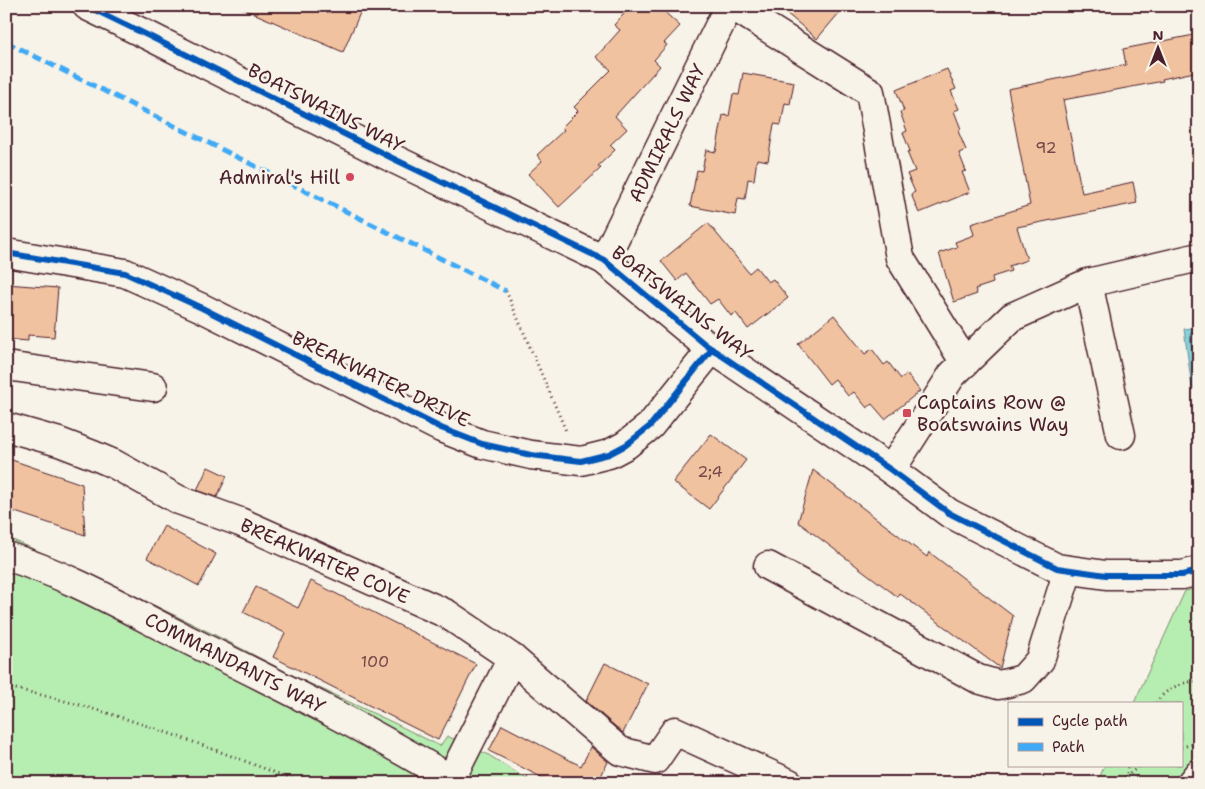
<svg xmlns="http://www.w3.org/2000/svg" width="1205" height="789" viewBox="0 0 1205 789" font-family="'Shantell Sans',sans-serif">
<rect width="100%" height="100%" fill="#f7f3e8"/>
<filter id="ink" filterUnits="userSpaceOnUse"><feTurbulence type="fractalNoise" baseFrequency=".02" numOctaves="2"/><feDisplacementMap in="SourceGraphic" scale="10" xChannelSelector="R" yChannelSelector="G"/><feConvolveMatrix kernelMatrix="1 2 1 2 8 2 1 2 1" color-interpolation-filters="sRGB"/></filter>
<g filter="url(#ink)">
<g fill="#b6eeb2" stroke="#80866e">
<path d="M 6,537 L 86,572 L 215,635 L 300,679 L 392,722 L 440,746 L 447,736 L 487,754 L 533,783 L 6,783 Z"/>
<path d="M 1199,588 L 1199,783 L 1097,783 L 1105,765 L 1181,765 L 1181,703 L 1134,703 L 1185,591 Z"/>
</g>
<path fill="#82d3da" stroke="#6c8b94" d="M 1199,327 L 1199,387 L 1192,388 L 1184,329 Z"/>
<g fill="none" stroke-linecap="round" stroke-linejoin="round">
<path stroke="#606771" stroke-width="1" d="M 1199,332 L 1191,333 L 1190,336 L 1196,380 L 1199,382"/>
</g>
<g fill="#f1c2a0" stroke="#4a1f2b">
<path d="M 237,6 L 363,6 L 343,52 Z"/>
<path d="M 631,6 L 658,6 L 680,26 L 664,43 L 667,45 L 654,60 L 660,66 L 615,116 L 627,129 L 610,145 L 615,150 L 598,166 L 601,168 L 559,207 L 528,174 L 542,161 L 537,155 L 564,130 L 562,127 L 578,111 L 574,107 L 611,70 L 596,57 L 620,30 L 614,25 Z"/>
<path d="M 778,6 L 845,6 L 817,39 Z"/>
<path d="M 1199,34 L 1199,71 L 1162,79 L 1163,81 L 1063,100 L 1082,193 L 1133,182 L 1137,203 L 1017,227 L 1027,260 L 1009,266 L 1011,271 L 992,277 L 993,283 L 975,289 L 977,294 L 954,302 L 939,253 L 957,247 L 955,242 L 974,235 L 971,224 L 1030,205 L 1008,89 L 1126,65 L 1123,49 Z"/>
<path d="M 947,69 L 956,89 L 951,91 L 959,109 L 954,111 L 961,129 L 958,131 L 966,150 L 959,153 L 966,171 L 962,172 L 970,192 L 919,213 L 911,194 L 915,192 L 907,174 L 915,171 L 907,152 L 910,151 L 903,133 L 907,131 L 900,112 L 904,111 L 896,90 Z"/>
<path d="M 743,73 L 794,82 L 790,104 L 785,103 L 781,125 L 774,124 L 768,161 L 757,159 L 754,180 L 748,179 L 745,199 L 738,198 L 735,215 L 690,206 L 697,170 L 702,171 L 706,150 L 716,152 L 723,115 L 729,116 L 733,94 L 739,95 Z"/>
<path d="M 708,223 L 749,273 L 756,267 L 768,282 L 773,279 L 788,298 L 748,329 L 736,313 L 731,316 L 718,299 L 710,304 L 686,273 L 677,281 L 661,261 Z"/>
<path d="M 6,284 L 58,288 L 54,337 L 28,335 L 28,341 L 6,339 Z"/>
<path d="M 834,315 L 865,354 L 872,349 L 884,365 L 888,362 L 901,379 L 907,374 L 920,391 L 885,419 L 872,404 L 867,408 L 854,392 L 848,396 L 835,379 L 829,384 L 798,344 Z"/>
<path d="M 711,434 L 746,460 L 709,509 L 673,482 Z"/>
<path d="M 6,458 L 82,484 L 85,535 L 6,509 Z"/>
<path d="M 208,467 L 227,476 L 217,497 L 197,490 Z"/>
<path d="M 813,470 L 927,557 L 929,552 L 1013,616 L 1000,668 L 899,593 L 898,597 L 798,522 Z"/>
<path d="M 164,526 L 216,554 L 199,586 L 147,558 Z"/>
<path d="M 311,581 L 476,664 L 438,740 L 273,657 L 285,633 L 243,612 L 256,587 L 298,608 Z"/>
<path d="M 605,663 L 648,684 L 623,733 L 586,701 Z"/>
<path d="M 502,725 L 581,766 L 591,747 L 608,762 L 601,776 L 615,783 L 553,783 L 489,751 Z"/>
</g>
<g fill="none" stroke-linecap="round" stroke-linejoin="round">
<g stroke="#4a1f2b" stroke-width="31">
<g id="minor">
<path d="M 87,6 L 151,37 L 392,158 L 604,260 L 706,345 L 891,470 L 949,513 L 1057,568 L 1106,575 L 1182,575 L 1199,571"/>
<path d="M 733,6 L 870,92 L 900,258 L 965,363"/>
<path d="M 6,253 L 125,273 L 202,308 L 441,428 L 482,444 L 531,455 L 581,461 L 609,454 L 626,445 L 650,426 L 712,349"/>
<path d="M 604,260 L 729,6"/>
<path d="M 1088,283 L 1121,435"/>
<path d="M 6,366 L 153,387"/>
<path d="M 6,427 L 59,442 L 93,455 L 114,464 L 179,500 L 240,522 L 447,614 L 512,658 L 451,779"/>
<path d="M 891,470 L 952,375 L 1012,317 L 1088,283 L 1199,257"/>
<path d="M 6,556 C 68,575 125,608 182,637 C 276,683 368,729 457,783"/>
<path d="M 768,566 L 978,679 L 999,685 L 1023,679 L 1040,660 L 1068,570"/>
<path d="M 512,658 L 620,751 L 655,760 L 675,731 L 789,783"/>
</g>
</g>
<g stroke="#4a1f2b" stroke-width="31">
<path id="highway" d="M 1191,783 L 1199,773"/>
</g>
<g stroke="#4a1f2b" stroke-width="3" stroke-dasharray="1 4" stroke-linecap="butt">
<path d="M 506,291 L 566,431"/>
<path d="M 6,687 C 108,708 206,746 302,783"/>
<path d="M 1156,703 C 1165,689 1183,681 1199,681"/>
<path d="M 1181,747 L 1199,743"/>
<path d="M 1126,777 L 1140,765"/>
<path d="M 1126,783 L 1128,765"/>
</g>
<use href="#minor" stroke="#f7f3e8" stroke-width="28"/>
<use href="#highway" stroke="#f7f3e8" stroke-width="28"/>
<path stroke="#3fa9f5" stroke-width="5" stroke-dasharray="10 5" stroke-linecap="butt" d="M 6,42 L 506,291"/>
<g stroke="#f7f3e8" stroke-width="9">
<g id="cycleway">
<path d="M 87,6 L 151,37 L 392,158 L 604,260 L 706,345 L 891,470 L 949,513 L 1057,568 L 1106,575 L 1182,575 L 1199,571"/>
<path d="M 6,253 L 125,273 L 202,308 L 441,428 L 482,444 L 531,455 L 581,461 L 609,454 L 626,445 L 650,426 L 712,349"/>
</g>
</g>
<use href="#cycleway" stroke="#0057b8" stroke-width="6"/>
</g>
</g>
<g fill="#d1495b" stroke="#f7f3e8" stroke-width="2">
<circle cx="350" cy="177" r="5"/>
<rect x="902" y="408" width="10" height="10" rx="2.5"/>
</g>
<g text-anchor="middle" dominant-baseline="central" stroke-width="5" stroke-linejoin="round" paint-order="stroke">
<g font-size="16" fill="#744848">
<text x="1046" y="147">92</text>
<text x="710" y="471">2;4</text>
<text x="375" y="661">100</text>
</g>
<g font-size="19" fill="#4a1f2b" stroke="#f7f3e8">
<text transform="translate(326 108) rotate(27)">BOATSWAINS WAY</text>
<text transform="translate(667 133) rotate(-64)">ADMIRALS WAY</text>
<text transform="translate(682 303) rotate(38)">BOATSWAINS WAY</text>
<text transform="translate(381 379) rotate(26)">BREAKWATER DRIVE</text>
<text transform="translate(325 561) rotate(24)">BREAKWATER COVE</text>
<text transform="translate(235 663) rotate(27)">COMMANDANTS WAY</text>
</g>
<g font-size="19" fill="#4a1f2b" stroke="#f7f3e8" text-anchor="end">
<text x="340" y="177">Admiral's Hill</text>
<text x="917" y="402" text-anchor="start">Captains Row @<tspan x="917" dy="22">Boatswains Way</tspan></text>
</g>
</g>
<rect width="1205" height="789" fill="none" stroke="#f7f3e8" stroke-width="25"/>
<rect x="12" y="12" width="1180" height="764" fill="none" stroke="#4a1f2b" stroke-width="2" filter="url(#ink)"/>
<rect x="1008" y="702" width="175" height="65" fill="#f7f3e8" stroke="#b29e9c"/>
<rect x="1018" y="718" width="25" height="8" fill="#0057b8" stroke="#b29e9c"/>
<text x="1052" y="726" font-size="15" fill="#4a1f2b">Cycle path</text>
<rect x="1018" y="743" width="25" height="8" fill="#3fa9f5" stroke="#b29e9c"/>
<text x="1052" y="752" font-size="15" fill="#4a1f2b">Path</text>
<g transform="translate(1158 48)" stroke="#f7f3e8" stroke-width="4" paint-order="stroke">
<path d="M0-4L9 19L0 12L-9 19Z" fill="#4a1f2b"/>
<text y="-8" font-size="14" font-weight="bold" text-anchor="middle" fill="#4a1f2b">N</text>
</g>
</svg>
